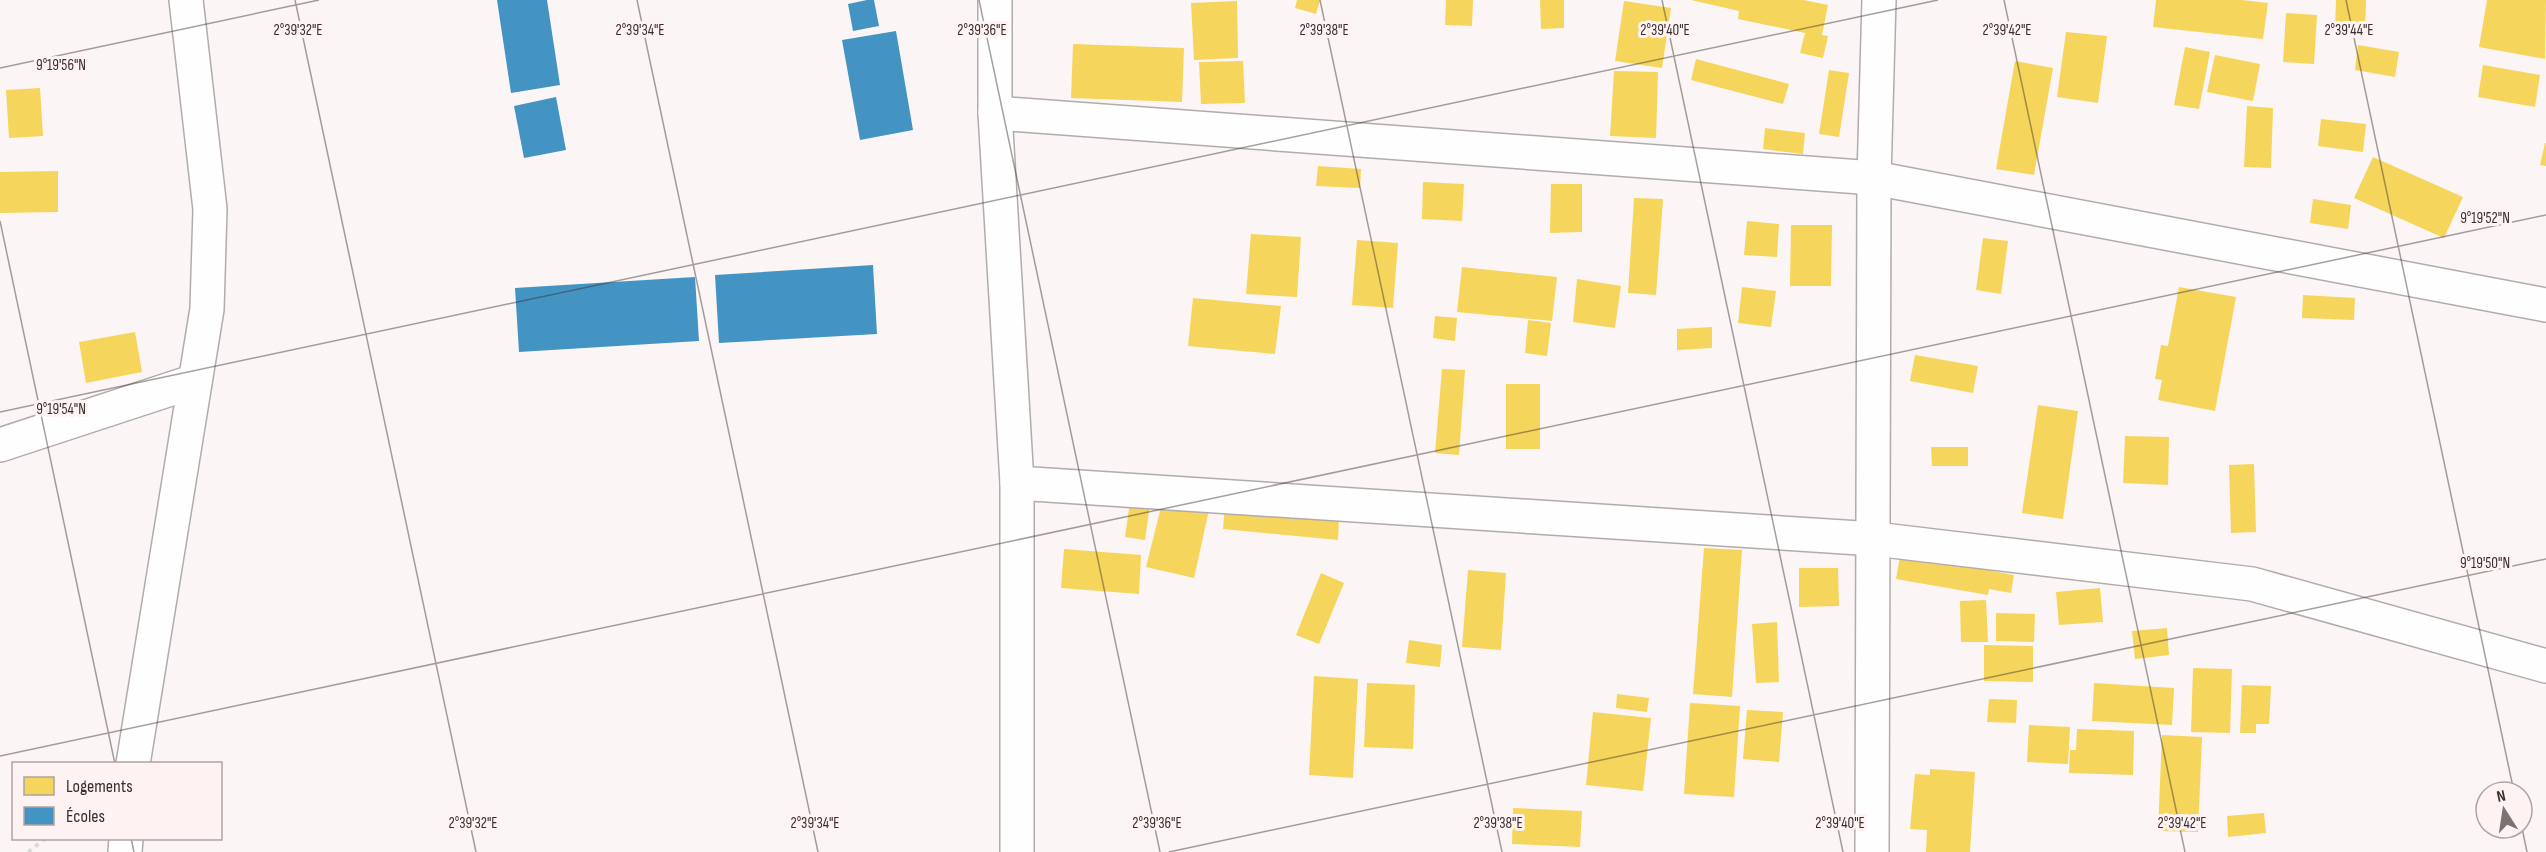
<svg xmlns="http://www.w3.org/2000/svg" width="2546" height="852" viewBox="0 0 2546 852" font-family="'Sofia Sans Condensed',sans-serif">
<rect width="100%" height="100%" fill="#fbf5f5"/>
<g fill="#f6d55c">
<path d="M 1297,0 L 1320,0 L 1316,14 L 1295,8 Z"/>
<path d="M 1446,0 L 1473,0 L 1472,26 L 1445,25 Z"/>
<path d="M 1540,0 L 1564,0 L 1564,28 L 1541,29 Z"/>
<path d="M 1691,0 L 1803,0 L 1828,5 L 1822,35 L 1828,36 L 1823,58 L 1800,53 L 1805,33 L 1738,19 L 1739,11 Z"/>
<path d="M 2156,0 L 2242,0 L 2268,3 L 2263,39 L 2153,27 Z"/>
<path d="M 2336,0 L 2366,0 L 2365,30 L 2335,29 Z"/>
<path d="M 2487,0 L 2546,0 L 2545,59 L 2479,47 Z"/>
<path d="M 1237,1 L 1238,58 L 1194,60 L 1191,3 Z"/>
<path d="M 1624,1 L 1671,8 L 1662,68 L 1615,61 Z"/>
<path d="M 2286,13 L 2317,15 L 2314,64 L 2283,62 Z"/>
<path d="M 2066,32 L 2107,36 L 2098,103 L 2057,97 Z"/>
<path d="M 1073,44 L 1184,48 L 1182,102 L 1071,98 Z"/>
<path d="M 2358,45 L 2399,52 L 2395,77 L 2355,70 Z"/>
<path d="M 2185,47 L 2210,52 L 2199,109 L 2174,105 Z"/>
<path d="M 2215,55 L 2260,64 L 2253,101 L 2207,92 Z"/>
<path d="M 1696,59 L 1789,84 L 1783,104 L 1691,80 Z"/>
<path d="M 1243,61 L 1245,103 L 1201,104 L 1199,62 Z"/>
<path d="M 2015,61 L 2053,68 L 2034,175 L 1996,169 Z"/>
<path d="M 2483,65 L 2540,75 L 2535,107 L 2478,97 Z"/>
<path d="M 1829,70 L 1849,73 L 1839,137 L 1819,134 Z"/>
<path d="M 1614,71 L 1658,72 L 1656,138 L 1610,136 Z"/>
<path d="M 40,88 L 43,136 L 9,138 L 6,90 Z"/>
<path d="M 2247,106 L 2273,108 L 2271,168 L 2244,167 Z"/>
<path d="M 2321,119 L 2366,124 L 2363,152 L 2318,146 Z"/>
<path d="M 1765,128 L 1805,133 L 1803,154 L 1763,149 Z"/>
<path d="M 2545,143 L 2546,143 L 2546,166 L 2540,165 Z"/>
<path d="M 2373,157 L 2463,197 L 2444,238 L 2354,198 Z"/>
<path d="M 1318,166 L 1361,169 L 1360,188 L 1316,186 Z"/>
<path d="M 58,171 L 58,212 L 0,213 L 0,172 Z"/>
<path d="M 1423,182 L 1464,184 L 1462,221 L 1422,219 Z"/>
<path d="M 1551,184 L 1582,184 L 1582,232 L 1550,233 Z"/>
<path d="M 1634,198 L 1663,199 L 1656,295 L 1628,293 Z"/>
<path d="M 2313,199 L 2351,205 L 2348,229 L 2310,223 Z"/>
<path d="M 1747,221 L 1779,224 L 1777,257 L 1744,255 Z"/>
<path d="M 1791,225 L 1832,225 L 1831,286 L 1790,286 Z"/>
<path d="M 1251,234 L 1301,237 L 1297,297 L 1246,294 Z"/>
<path d="M 1983,238 L 2008,241 L 2001,294 L 1976,290 Z"/>
<path d="M 1357,240 L 1398,243 L 1393,308 L 1352,305 Z"/>
<path d="M 1462,267 L 1557,277 L 1552,321 L 1457,312 Z"/>
<path d="M 1577,279 L 1621,286 L 1615,328 L 1573,322 Z"/>
<path d="M 1742,287 L 1776,291 L 1771,327 L 1738,323 Z"/>
<path d="M 2179,287 L 2236,297 L 2215,411 L 2158,400 L 2162,380 L 2155,379 L 2161,345 L 2168,346 Z"/>
<path d="M 2303,295 L 2355,298 L 2354,320 L 2302,318 Z"/>
<path d="M 1193,298 L 1281,306 L 1275,354 L 1188,346 Z"/>
<path d="M 1435,316 L 1457,318 L 1455,341 L 1433,338 Z"/>
<path d="M 1528,320 L 1551,323 L 1547,356 L 1525,353 Z"/>
<path d="M 1712,327 L 1712,348 L 1677,350 L 1677,329 Z"/>
<path d="M 135,332 L 142,372 L 86,383 L 79,342 Z"/>
<path d="M 1915,355 L 1978,366 L 1973,393 L 1910,381 Z"/>
<path d="M 1442,369 L 1465,370 L 1459,455 L 1435,453 Z"/>
<rect x="1506" y="384" width="34" height="65"/>
<path d="M 2038,405 L 2078,411 L 2063,519 L 2022,513 Z"/>
<path d="M 2125,436 L 2169,437 L 2168,485 L 2123,483 Z"/>
<path d="M 1931,447 L 1968,447 L 1968,466 L 1932,466 Z"/>
<path d="M 2254,464 L 2256,532 L 2231,533 L 2229,465 Z"/>
<path d="M 1131,495 L 1151,498 L 1145,540 L 1125,537 Z"/>
<path d="M 1163,499 L 1209,510 L 1194,578 L 1146,567 Z"/>
<path d="M 1225,506 L 1339,517 L 1338,540 L 1223,529 Z"/>
<path d="M 1704,548 L 1742,550 L 1732,697 L 1693,694 Z"/>
<path d="M 1064,549 L 1141,555 L 1139,594 L 1061,588 Z"/>
<path d="M 1901,551 L 1993,566 L 1992,571 L 2014,575 L 2011,593 L 1989,589 L 1988,595 L 1896,579 Z"/>
<path d="M 1799,568 L 1838,568 L 1839,606 L 1799,607 Z"/>
<path d="M 1468,570 L 1506,573 L 1501,650 L 1462,647 Z"/>
<path d="M 1321,573 L 1344,583 L 1319,644 L 1296,635 Z"/>
<path d="M 2100,588 L 2103,622 L 2059,625 L 2056,592 Z"/>
<path d="M 1986,600 L 1988,642 L 1961,642 L 1960,601 Z"/>
<path d="M 1996,613 L 2035,614 L 2034,642 L 1996,641 Z"/>
<path d="M 1777,622 L 1779,682 L 1756,683 L 1752,624 Z"/>
<path d="M 2167,628 L 2169,655 L 2135,659 L 2132,631 Z"/>
<path d="M 1409,640 L 1442,645 L 1440,667 L 1406,663 Z"/>
<path d="M 1984,645 L 2033,646 L 2033,682 L 1984,681 Z"/>
<path d="M 2193,668 L 2232,669 L 2230,733 L 2191,732 Z"/>
<path d="M 1314,676 L 1358,679 L 1353,778 L 1309,775 Z"/>
<path d="M 1367,683 L 1415,685 L 1413,749 L 1364,747 Z"/>
<path d="M 2094,683 L 2174,688 L 2172,725 L 2092,721 Z"/>
<path d="M 2242,685 L 2271,686 L 2269,724 L 2256,724 L 2256,733 L 2240,733 Z"/>
<path d="M 1617,694 L 1649,698 L 1647,712 L 1616,708 Z"/>
<path d="M 1989,699 L 2017,700 L 2016,723 L 1987,722 Z"/>
<path d="M 1690,703 L 1740,706 L 1734,797 L 1684,794 Z"/>
<path d="M 1747,710 L 1783,712 L 1779,762 L 1743,759 Z"/>
<path d="M 1593,712 L 1651,718 L 1643,791 L 1586,785 Z"/>
<path d="M 2029,725 L 2070,727 L 2068,764 L 2027,762 Z"/>
<path d="M 2077,729 L 2134,731 L 2133,775 L 2069,773 L 2070,750 L 2076,750 Z"/>
<path d="M 2162,735 L 2202,737 L 2198,832 L 2158,831 Z"/>
<path d="M 1930,769 L 1975,772 L 1970,852 L 1926,852 L 1927,830 L 1910,829 L 1915,774 L 1930,775 Z"/>
<path d="M 1513,808 L 1582,811 L 1580,847 L 1512,844 Z"/>
<path d="M 2264,813 L 2266,833 L 2228,837 L 2227,816 Z"/>
</g>
<g fill="#4393c3">
<path d="M 497,0 L 547,0 L 560,85 L 511,93 Z"/>
<path d="M 867,0 L 874,0 L 879,26 L 853,31 L 848,4 Z"/>
<path d="M 896,31 L 913,130 L 860,140 L 842,40 Z"/>
<path d="M 556,97 L 566,150 L 524,158 L 514,106 Z"/>
<path d="M 873,265 L 877,334 L 719,343 L 715,275 Z"/>
<path d="M 695,277 L 699,341 L 519,352 L 515,288 Z"/>
</g>
<g fill="none" stroke-linecap="round" stroke-linejoin="round">
<g stroke="#b2abab" stroke-width="36">
<g id="minor">
<path d="M 995,0 L 995,113 L 1017,483 L 1017,852"/>
<path d="M 995,113 L 1874,178 L 2546,305"/>
<path d="M 0,445 L 195,381"/>
<path d="M 1017,483 L 1875,539 L 2252,584 L 2546,666"/>
<path d="M 133,764 L 207,309 L 210,209 L 186,0"/>
<path d="M 125,852 L 126,838"/>
<path d="M 1872,852 L 1874,178 L 1879,0"/>
</g>
</g>
<path stroke="#dcdbdb" stroke-width="4" stroke-dasharray="4.5 4.5" stroke-linecap="butt" d="M 28,852 L 46,838"/>
<use href="#minor" stroke="#fefefe" stroke-width="33"/>
</g>
<path fill="none" stroke="#382e2d" stroke-width="1.5" stroke-opacity="0.45" d="M 295,0 L 476,852M 637,0 L 818,852M 979,0 L 1160,852M 1320,0 L 1502,852M 1662,0 L 1843,852M 2004,0 L 2185,852M 2346,0 L 2514,792M 0,68 L 319,0M 0,221 L 115,764M 0,412 L 1938,0M 0,756 L 2546,215M 2522,828 L 2527,852M 131,838 L 134,852M 1169,852 L 2546,559"/>
<g font-size="15" text-anchor="middle" fill="#382e2d" stroke="#fef3f2" stroke-width="6" stroke-linejoin="round" paint-order="stroke">
<text x="298" y="35">2°39'32"E</text>
<text x="640" y="35">2°39'34"E</text>
<text x="982" y="35">2°39'36"E</text>
<text x="1324" y="35">2°39'38"E</text>
<text x="1665" y="35">2°39'40"E</text>
<text x="2007" y="35">2°39'42"E</text>
<text x="2349" y="35">2°39'44"E</text>
<text x="61" y="70">9°19'56"N</text>
<text x="2485" y="223">9°19'52"N</text>
<text x="61" y="414">9°19'54"N</text>
<text x="2485" y="568">9°19'50"N</text>
<text x="473" y="828">2°39'32"E</text>
<text x="815" y="828">2°39'34"E</text>
<text x="1157" y="828">2°39'36"E</text>
<text x="1498" y="828">2°39'38"E</text>
<text x="1840" y="828">2°39'40"E</text>
<text x="2182" y="828">2°39'42"E</text>
</g>
<rect x="12" y="762" width="210" height="78" fill="#fef3f2" stroke="#afa4a3" stroke-width="1.5"/>
<rect x="24" y="777" width="30" height="18" fill="#f6d55c" stroke="#afa4a3" stroke-width="1.5"/>
<text x="66" y="792" font-size="18" fill="#382e2d">Logements</text>
<rect x="24" y="807" width="30" height="18" fill="#4393c3" stroke="#afa4a3" stroke-width="1.5"/>
<text x="66" y="822" font-size="18" fill="#382e2d">Écoles</text>
<g transform="translate(2504 810) rotate(348)"><circle r="28" fill="#fef3f2" stroke="#afa4a3" stroke-width="1.5"/>
<path d="M0-4.5L10 22L0 15L-10 22Z" fill="#7c7473"/>
<text y="-9" font-size="16" font-weight="bold" text-anchor="middle" fill="#382e2d">N</text>
</g>
</svg>
